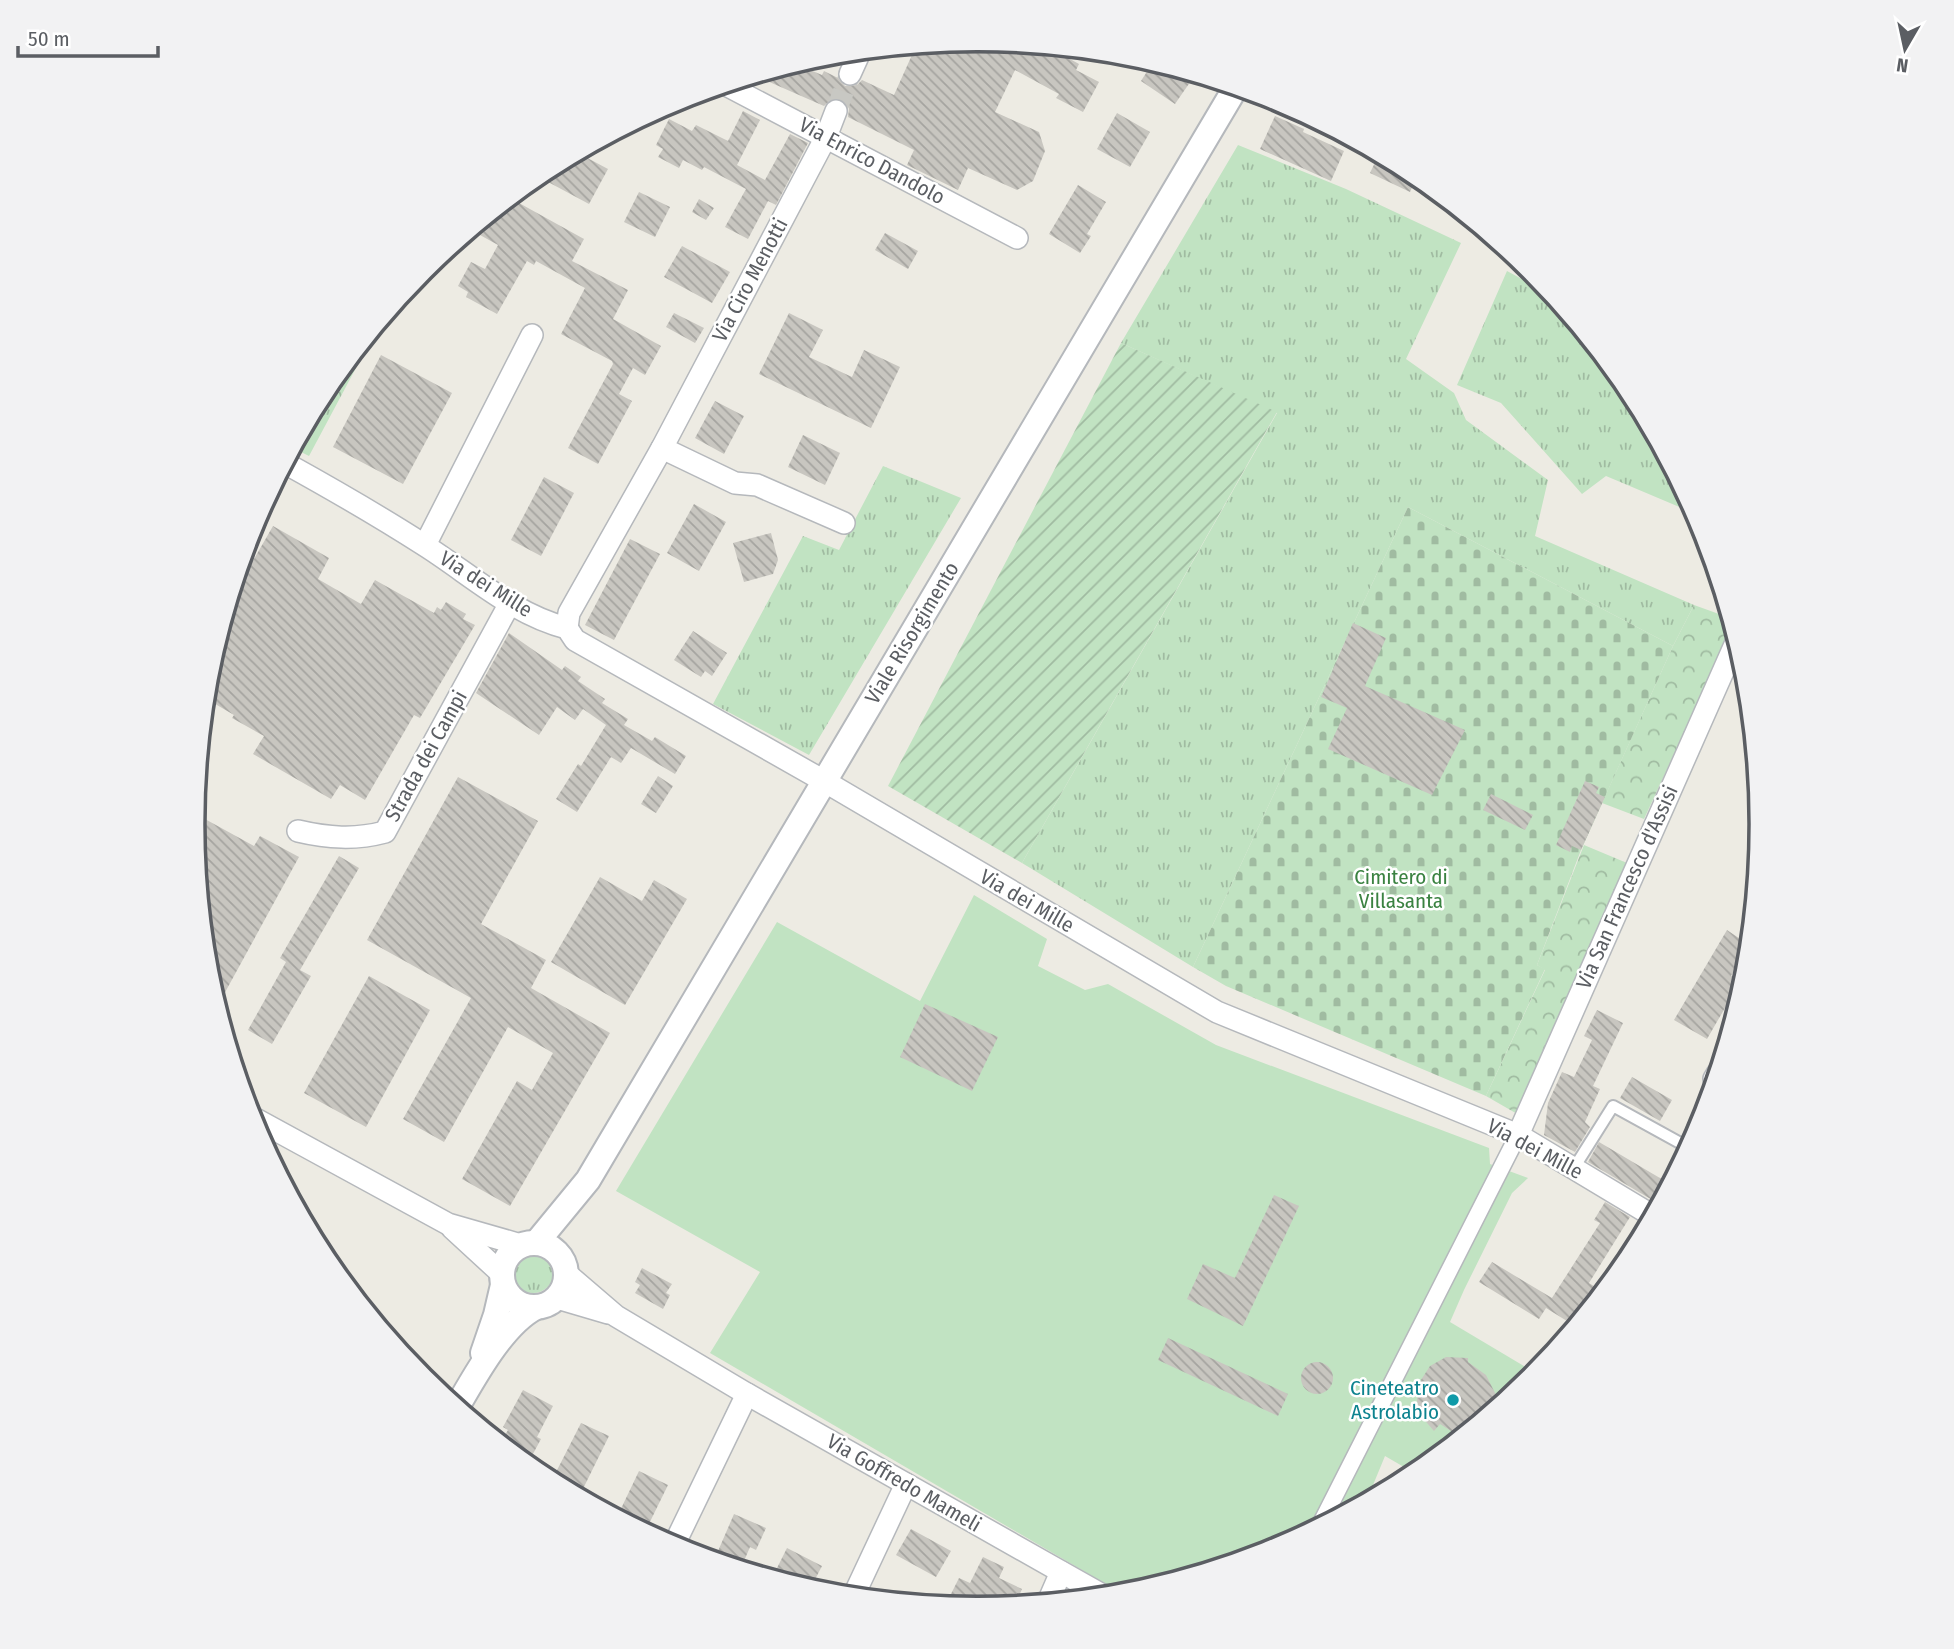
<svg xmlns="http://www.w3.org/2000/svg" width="1954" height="1649" viewBox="0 0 1954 1649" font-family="'Fira Sans Condensed',sans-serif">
<defs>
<pattern id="grass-tufts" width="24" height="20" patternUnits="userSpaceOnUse" patternTransform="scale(1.75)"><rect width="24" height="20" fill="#c1e3c2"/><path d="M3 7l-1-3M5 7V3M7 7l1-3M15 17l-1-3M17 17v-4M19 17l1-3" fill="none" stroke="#a0bba1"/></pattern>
<pattern id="forest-crowns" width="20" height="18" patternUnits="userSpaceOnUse" patternTransform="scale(1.75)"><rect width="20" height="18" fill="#c1e3c2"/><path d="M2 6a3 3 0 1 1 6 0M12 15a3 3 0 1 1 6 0" fill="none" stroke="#a0bba1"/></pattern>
<pattern id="cemetery-stones" width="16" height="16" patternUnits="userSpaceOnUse" patternTransform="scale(1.75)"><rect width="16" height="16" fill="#c1e3c2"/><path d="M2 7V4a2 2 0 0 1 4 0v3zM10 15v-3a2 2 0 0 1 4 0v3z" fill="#a0bba1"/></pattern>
<pattern id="garden-furrows" width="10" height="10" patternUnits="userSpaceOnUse" patternTransform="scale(1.75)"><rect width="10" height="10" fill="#c1e3c2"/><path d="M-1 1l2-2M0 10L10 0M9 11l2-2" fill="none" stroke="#a0bba1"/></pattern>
<pattern id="building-back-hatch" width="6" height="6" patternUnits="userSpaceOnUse" patternTransform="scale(1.75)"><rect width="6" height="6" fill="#c8c6c0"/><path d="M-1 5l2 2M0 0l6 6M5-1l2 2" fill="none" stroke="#a5a4a0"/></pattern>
</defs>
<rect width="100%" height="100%" fill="#edebe3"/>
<g fill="url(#grass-tufts)">
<path d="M 1238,145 L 1346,189 L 1461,243 L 1406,359 L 1454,393 L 1466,420 L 1548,480 L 1535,536 L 1694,605 L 1673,646 L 1408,507 L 1193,967 L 1022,863 L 1277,413 L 1121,343 Z"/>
<path d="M 1507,271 L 1552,295 L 1629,389 L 1696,514 L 1606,476 L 1582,494 L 1501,403 L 1457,385 Z"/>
<path d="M 381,321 L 309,456 L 293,448 L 325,388 Z"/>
<path d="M 883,466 L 961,498 L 809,755 L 713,704 L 803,536 L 839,550 Z"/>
<circle cx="533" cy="1272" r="21"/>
</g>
<g fill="url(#forest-crowns)">
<path d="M 1694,605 L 1730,618 L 1733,627 L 1644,819 L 1602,803 L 1673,646 Z"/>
<path d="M 1584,845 L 1627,863 L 1519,1115 L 1486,1096 L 1545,970 L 1537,965 Z"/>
</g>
<path fill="url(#cemetery-stones)" d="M 1408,507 L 1673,646 L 1581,850 L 1537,965 L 1545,969 L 1486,1096 L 1226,986 L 1193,967 Z"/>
<path fill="url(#garden-furrows)" d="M 1121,343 L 1277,412 L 1022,863 L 888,786 Z"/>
<path fill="#c1e3c2" d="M 974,895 L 1047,939 L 1038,966 L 1085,990 L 1108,984 L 1216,1045 L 1489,1148 L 1490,1164 L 1528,1178 L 1512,1193 L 1464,1290 L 1450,1322 L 1529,1369 L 1515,1393 L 1416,1474 L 1385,1456 L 1366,1502 L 1277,1549 L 1123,1594 L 710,1353 L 760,1272 L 616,1191 L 777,922 L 920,1001 Z"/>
<g fill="url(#building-back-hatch)">
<path d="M 977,40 L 1048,47 L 1079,64 L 1076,70 L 1099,82 L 1083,112 L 1056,98 L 1059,94 L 1015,70 L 995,112 L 1039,132 L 1045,151 L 1033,181 L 1017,190 L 968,168 L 958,190 L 907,165 L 914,150 L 848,117 L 849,108 L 841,99 L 833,98 L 824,106 L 756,76 L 796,64 L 822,75 L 824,71 L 838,78 L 845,86 L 857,85 L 862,80 L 894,95 L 916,46 Z"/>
<path d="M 1153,62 L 1195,75 L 1175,104 L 1141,81 Z"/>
<path d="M 743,111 L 760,120 L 737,165 L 765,180 L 790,134 L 808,143 L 776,205 L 768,201 L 748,239 L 725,227 L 746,189 L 704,167 L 702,170 L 683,160 L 679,168 L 658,157 L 663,149 L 656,145 L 669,119 L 692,131 L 696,125 L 728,141 Z"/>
<path d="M 1117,113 L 1150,132 L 1130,167 L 1097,149 Z"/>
<path d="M 1275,116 L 1304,129 L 1303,132 L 1344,151 L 1331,181 L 1260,149 Z"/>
<path d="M 578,153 L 608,169 L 589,204 L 537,176 Z"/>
<path d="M 1379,154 L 1417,176 L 1410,192 L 1370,173 Z"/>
<path d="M 1078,185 L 1106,202 L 1087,234 L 1091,236 L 1080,253 L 1049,234 Z"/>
<path d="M 639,192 L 670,207 L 655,237 L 624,222 Z"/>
<path d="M 510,198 L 584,239 L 572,261 L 628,290 L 613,319 L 661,346 L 645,375 L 633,368 L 619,394 L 632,401 L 598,464 L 568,448 L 613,364 L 612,361 L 561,334 L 585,288 L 536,261 L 534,265 L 527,261 L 497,314 L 466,297 L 468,292 L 458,286 L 471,262 L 485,269 L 498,245 L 471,230 Z"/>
<path d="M 699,199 L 714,208 L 706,220 L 692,212 Z"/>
<path d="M 885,233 L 918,251 L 908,269 L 875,250 Z"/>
<path d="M 682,246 L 730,272 L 712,303 L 664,277 Z"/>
<path d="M 674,313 L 704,328 L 695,343 L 666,327 Z"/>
<path d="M 789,313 L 823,330 L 809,357 L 852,377 L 864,350 L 900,367 L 871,428 L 759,374 Z"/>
<path d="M 381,355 L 452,393 L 403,484 L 333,447 Z"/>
<path d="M 715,401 L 744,416 L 724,454 L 695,438 Z"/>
<path d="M 803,435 L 840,453 L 825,485 L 788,467 Z"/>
<path d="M 544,477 L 574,493 L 541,556 L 511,540 Z"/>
<path d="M 694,504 L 726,522 L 699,571 L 667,553 Z"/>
<path d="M 273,526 L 329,558 L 318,579 L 361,604 L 375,580 L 434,613 L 437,607 L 441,610 L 446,602 L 466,614 L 463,619 L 475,625 L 420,718 L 414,715 L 365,800 L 340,785 L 331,799 L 253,754 L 264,736 L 232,718 L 234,715 L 205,698 L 208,671 L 228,604 Z"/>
<path d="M 771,533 L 778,560 L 773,574 L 744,582 L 733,543 Z"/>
<path d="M 630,539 L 660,554 L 614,640 L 585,625 Z"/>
<path d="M 1353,623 L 1386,638 L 1365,686 L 1465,730 L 1432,795 L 1328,749 L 1347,708 L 1321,697 Z"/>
<path d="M 693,631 L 727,653 L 712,676 L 705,671 L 701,677 L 674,660 Z"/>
<path d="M 509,633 L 562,670 L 565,666 L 581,677 L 578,681 L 605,699 L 602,703 L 628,719 L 624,725 L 652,741 L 655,737 L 686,756 L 675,774 L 631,748 L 621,763 L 611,757 L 577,812 L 556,799 L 578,764 L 581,766 L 606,725 L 583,709 L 575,720 L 557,707 L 539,735 L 476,693 Z"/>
<path d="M 658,776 L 673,786 L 656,813 L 641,804 Z"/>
<path d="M 458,777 L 538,821 L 481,924 L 546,960 L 531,988 L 610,1033 L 510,1206 L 462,1179 L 517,1081 L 532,1090 L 553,1053 L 508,1027 L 444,1142 L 403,1119 L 471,998 L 367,940 Z"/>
<path d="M 1585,781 L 1599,787 L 1596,793 L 1605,797 L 1581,850 L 1572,846 L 1570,852 L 1556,845 Z"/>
<path d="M 1491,794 L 1533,815 L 1525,830 L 1483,810 Z"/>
<path d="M 194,813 L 254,846 L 260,836 L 299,857 L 217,1007 L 208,977 L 193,824 Z"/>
<path d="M 339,856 L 359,868 L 300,970 L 311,976 L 272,1044 L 248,1030 L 286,962 L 280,958 Z"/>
<path d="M 600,877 L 642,901 L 654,880 L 687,899 L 625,1005 L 551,962 Z"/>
<path d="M 1727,930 L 1749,945 L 1731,976 L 1740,982 L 1707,1039 L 1674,1020 Z"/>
<path d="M 369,976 L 430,1010 L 366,1127 L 304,1093 Z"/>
<path d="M 925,1004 L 998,1037 L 972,1091 L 900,1057 Z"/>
<path d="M 1597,1010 L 1623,1023 L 1593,1086 L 1600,1089 L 1585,1122 L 1590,1127 L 1575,1152 L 1544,1135 L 1548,1103 L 1562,1072 L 1574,1077 L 1592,1040 L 1584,1036 Z"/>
<path d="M 1632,1077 L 1672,1100 L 1660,1121 L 1620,1098 Z"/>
<path d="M 1599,1142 L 1670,1184 L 1659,1204 L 1588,1162 Z"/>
<path d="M 1274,1195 L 1299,1206 L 1243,1326 L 1187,1299 L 1203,1264 L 1235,1278 Z"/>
<path d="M 1605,1202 L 1630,1217 L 1589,1283 L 1603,1292 L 1575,1326 L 1546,1308 L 1539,1319 L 1479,1282 L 1492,1262 L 1552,1298 L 1550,1301 L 1600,1223 L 1594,1220 Z"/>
<path d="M 642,1268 L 672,1284 L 666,1293 L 670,1295 L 663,1309 L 635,1293 L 640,1285 L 635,1282 Z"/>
<path d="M 1168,1338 L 1288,1394 L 1278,1416 L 1158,1360 Z"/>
<path d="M 1446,1357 L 1468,1358 L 1468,1362 L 1486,1375 L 1497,1397 L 1495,1409 L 1466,1433 L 1451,1431 L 1440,1424 L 1434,1431 L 1421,1416 L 1417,1401 L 1419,1383 L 1430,1366 Z"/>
<circle cx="1317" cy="1378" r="16"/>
<path d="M 523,1390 L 553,1406 L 537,1437 L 541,1439 L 527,1465 L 500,1443 L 508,1430 L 503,1427 Z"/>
<path d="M 581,1423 L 609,1436 L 579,1497 L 551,1482 Z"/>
<path d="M 639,1471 L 668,1485 L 645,1532 L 617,1517 Z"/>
<path d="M 734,1514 L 766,1528 L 756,1550 L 750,1547 L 741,1568 L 715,1558 Z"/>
<path d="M 911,1529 L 951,1551 L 936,1577 L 896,1555 Z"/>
<path d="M 787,1548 L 822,1566 L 810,1589 L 772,1578 Z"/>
<path d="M 983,1557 L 1004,1567 L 999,1578 L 1022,1589 L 1015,1605 L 977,1609 L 956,1607 L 947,1602 L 959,1578 L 970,1583 Z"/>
</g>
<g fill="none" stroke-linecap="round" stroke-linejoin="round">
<path stroke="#c8c8c3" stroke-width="21" stroke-dasharray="21 10" stroke-linecap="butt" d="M 836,111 L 850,74"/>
<g stroke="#b5b8bc" stroke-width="14">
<g id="service">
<path d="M 1699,1130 L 1697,1123 L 1709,1102"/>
<path d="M 1574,1168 L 1613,1106 L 1682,1144 L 1696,1135"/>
</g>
</g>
<g stroke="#b5b8bc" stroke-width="19">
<path id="pedestrian" d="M 1319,1527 L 1518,1135"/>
</g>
<g stroke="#b5b8bc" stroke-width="24">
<g id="minor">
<path d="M 850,74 L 860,52"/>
<path d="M 726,85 L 1017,238"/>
<path d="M 662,448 L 735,483 L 757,485 L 844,523"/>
<path d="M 285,463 C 332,489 379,516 424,545 C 470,574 514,615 567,628 L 575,640 L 824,781 L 1217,1012 L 1518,1135 L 1653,1216"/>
<path d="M 425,545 L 532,335"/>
<path d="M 567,628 L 569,613 L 662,448 L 826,137 L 836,111"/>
<path d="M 298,831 C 328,838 355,840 385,832 L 510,603"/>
<path d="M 1714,1079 L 1717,1074"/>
<path d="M 250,1116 L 448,1224 L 521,1245"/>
<path d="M 1518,1135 L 1737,640"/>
<path d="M 452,1228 L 502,1274"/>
<path d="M 567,1274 L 616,1316 L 747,1394 L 1104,1596"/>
<path d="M 557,1298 L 608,1313"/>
<path d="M 673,1547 L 747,1394"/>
<path d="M 853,1597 L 906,1484"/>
<path d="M 1048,1602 L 1061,1572"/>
</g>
</g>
<g stroke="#b5b8bc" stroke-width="28">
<g id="tertiary">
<path d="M 537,1242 L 588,1180 L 1236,87"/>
<circle cx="534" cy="1275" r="32"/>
<path d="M 483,1353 L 496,1315 L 503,1285"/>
<path d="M 457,1407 C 475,1376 503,1324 536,1307"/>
</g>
</g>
<use href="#service" stroke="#fff" stroke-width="10"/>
<use href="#pedestrian" stroke="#fff" stroke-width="16"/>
<use href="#minor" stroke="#fff" stroke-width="21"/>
<use href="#tertiary" stroke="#fff" stroke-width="24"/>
</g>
<circle fill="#0f9aa8" stroke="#fff" stroke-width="2.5" cx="1453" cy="1400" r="7"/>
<g text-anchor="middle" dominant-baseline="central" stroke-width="5" stroke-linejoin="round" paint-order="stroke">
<g font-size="21" fill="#5b5e63" stroke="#fff">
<text transform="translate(872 161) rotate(28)">Via Enrico Dandolo</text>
<text transform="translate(750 280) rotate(-62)">Via Ciro Menotti</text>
<text transform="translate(486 584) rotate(32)">Via dei Mille</text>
<text transform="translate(912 633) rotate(-59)">Viale Risorgimento</text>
<text transform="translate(426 756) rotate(-61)">Strada dei Campi</text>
<text transform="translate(1627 887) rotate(-66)">Via San Francesco d'Assisi</text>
<text transform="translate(1027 901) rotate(30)">Via dei Mille</text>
<text transform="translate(1535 1149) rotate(28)">Via dei Mille</text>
<text transform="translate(904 1483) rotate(30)">Via Goffredo Mameli</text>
</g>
<g font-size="21" fill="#3a8241" stroke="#fff">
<text x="1401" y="877">Cimitero di<tspan x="1401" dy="24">Villasanta</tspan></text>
</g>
<g font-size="21" fill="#0d838f" stroke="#fff" text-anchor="end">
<text x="1439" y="1388">Cineteatro<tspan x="1439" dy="24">Astrolabio</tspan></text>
</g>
</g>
<path d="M0 0H1954V1649H0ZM205 824a772 772 0 1 1 1544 0a772 772 0 1 1-1544 0Z" fill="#f2f2f3" fill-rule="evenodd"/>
<path fill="none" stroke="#5b5e63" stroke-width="3.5" d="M205 824a772 772 0 1 1 1544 0a772 772 0 1 1-1544 0Z"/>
<g transform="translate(1905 49) rotate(189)" stroke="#ffffff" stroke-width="5" paint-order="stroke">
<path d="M0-5L12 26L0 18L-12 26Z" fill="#5b5e63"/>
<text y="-10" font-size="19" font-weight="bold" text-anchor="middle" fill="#5b5e63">N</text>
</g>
<path d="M18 46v10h140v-10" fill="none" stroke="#5b5e63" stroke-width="3.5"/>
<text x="28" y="46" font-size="21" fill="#5b5e63" stroke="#ffffff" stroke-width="5" paint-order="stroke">50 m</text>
</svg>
